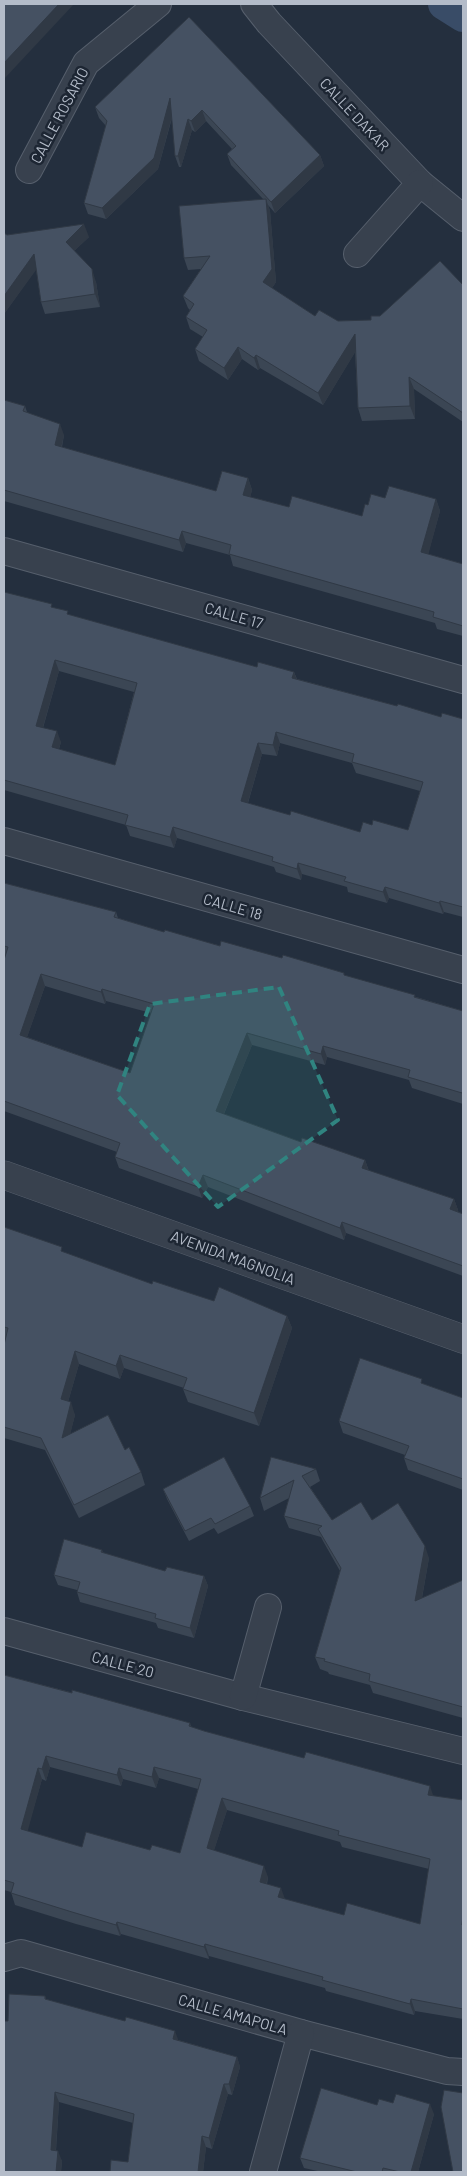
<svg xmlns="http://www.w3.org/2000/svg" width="467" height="2176" viewBox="0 0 467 2176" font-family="Barlow,sans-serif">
<rect width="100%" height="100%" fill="#242f3e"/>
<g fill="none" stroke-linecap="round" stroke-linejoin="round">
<path stroke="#394c67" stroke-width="32" d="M 444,4 L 463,16"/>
<g stroke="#565f6c" stroke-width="28">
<g id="minor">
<path d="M 254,4 L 269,23 L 420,183 L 463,218"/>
<path d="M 29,170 L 86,63 L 158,4"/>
<path d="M 357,254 L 420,183"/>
<path d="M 4,551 L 463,680"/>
<path d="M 4,841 L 463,970"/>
<path d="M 4,1631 L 243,1697 L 463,1751"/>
<path d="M 243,1697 L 268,1607"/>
<path d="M 4,1958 L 21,1953 L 301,2033 L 447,2071 L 463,2072"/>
<path d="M 263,2172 L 301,2033"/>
</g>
</g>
<g stroke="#565f6c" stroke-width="29">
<path id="tertiary" d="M 4,1175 L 463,1339"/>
</g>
<use href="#minor" stroke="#38414e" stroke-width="26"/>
<use href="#tertiary" stroke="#38414e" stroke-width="28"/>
</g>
<g fill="#3b4654" fill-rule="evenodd">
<path d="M 189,17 L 320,155 L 324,166 L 275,213 L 268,205 L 270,211 L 276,282 L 272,288 L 315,316 L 338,321 L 371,320 L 380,316 L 463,285 L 463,422 L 414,389 L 415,419 L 362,421 L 358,408 L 355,352 L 323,405 L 260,368 L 258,370 L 242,359 L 228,380 L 199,361 L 195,349 L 203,337 L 190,329 L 186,317 L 190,310 L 188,308 L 183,296 L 201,269 L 188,270 L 184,258 L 263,199 L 231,165 L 227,154 L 232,149 L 206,121 L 195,132 L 192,130 L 181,167 L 179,167 L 175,156 L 172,118 L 158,169 L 106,219 L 88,214 L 84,203 L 106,126 L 99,118 L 95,107 Z"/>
<path d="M 4,233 L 7,235 L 89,237 L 74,251 L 96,282 L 100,307 L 45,314 L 41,302 L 36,269 L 4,314 Z"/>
<path d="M 4,400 L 25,406 L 27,412 L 64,435 L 62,447 L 216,491 L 248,478 L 252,490 L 250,497 L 289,507 L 362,516 L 368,505 L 385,498 L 436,499 L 440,511 L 428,554 L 463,564 L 463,636 L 437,629 L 435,623 L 233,566 L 230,555 L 186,543 L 183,552 L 4,501 Z"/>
<path d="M 4,592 L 54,608 L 70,615 L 257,667 L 294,672 L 297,679 L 397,706 L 441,717 L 463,719 L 463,917 L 444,912 L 443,914 L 389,898 L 387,903 L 348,892 L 347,887 L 302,874 L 301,880 L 276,872 L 274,867 L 177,838 L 174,848 L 130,836 L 126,825 L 4,790 ZM 59,671 L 134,692 L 115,765 L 59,749 L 61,742 L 43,728 ZM 280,743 L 352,763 L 356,773 L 420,791 L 408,830 L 372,825 L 360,832 L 290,815 L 248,803 L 262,754 L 277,756 Z"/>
<path d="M 4,883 L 116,912 L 118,918 L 164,932 L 346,976 L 463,1011 L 463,1104 L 412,1088 L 409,1080 L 327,1057 L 325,1065 L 252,1045 L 224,1114 L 301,1142 L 365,1160 L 369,1171 L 454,1199 L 458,1210 L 457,1211 L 463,1214 L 463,1276 L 346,1233 L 344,1240 L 208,1187 L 202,1198 L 119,1168 L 115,1157 L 117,1152 L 4,1111 L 4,960 L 5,957 L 4,956 ZM 45,986 L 105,1004 L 106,1001 L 151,1013 L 130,1073 L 27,1037 Z"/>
<path d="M 4,1227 L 64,1253 L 152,1284 L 214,1301 L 287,1316 L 292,1328 L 259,1426 L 188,1402 L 183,1389 L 184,1388 L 124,1368 L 120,1379 L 79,1364 L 68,1402 L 75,1415 L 70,1434 L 125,1450 L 141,1472 L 145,1485 L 79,1518 L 45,1450 L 4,1438 L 4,1345 L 6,1338 L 4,1338 Z"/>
<path d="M 424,1384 L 463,1398 L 463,1490 L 408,1470 L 404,1458 L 405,1455 L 343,1433 L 339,1421 Z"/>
<path d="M 316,1469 L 320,1481 L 310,1487 L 332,1520 L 372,1520 L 429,1558 L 422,1598 L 463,1580 L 463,1718 L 373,1693 L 370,1685 L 329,1674 L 328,1672 L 320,1669 L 315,1657 L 340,1571 L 323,1541 L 321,1537 L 289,1528 L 284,1516 L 289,1498 L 264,1511 L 260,1498 Z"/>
<path d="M 163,1489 L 250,1506 L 254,1516 L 218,1534 L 214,1528 L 189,1541 L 167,1499 Z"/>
<path d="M 102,1550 L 103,1553 L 165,1571 L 204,1576 L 208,1586 L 194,1638 L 158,1628 L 156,1623 L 80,1602 L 77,1592 L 77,1590 L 58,1585 L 54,1575 Z"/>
<path d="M 4,1675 L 190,1723 L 191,1727 L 204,1731 L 434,1796 L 463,1800 L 463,2019 L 415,2011 L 414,2015 L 326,1991 L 325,1988 L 209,1956 L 209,1959 L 121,1934 L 120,1936 L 76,1924 L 15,1905 L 11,1892 L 4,1890 ZM 50,1767 L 121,1786 L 123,1779 L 156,1788 L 159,1778 L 198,1789 L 180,1853 L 150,1850 L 82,1847 L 27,1831 L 42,1779 L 46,1781 ZM 227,1810 L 340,1842 L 342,1847 L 429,1869 L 420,1924 L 344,1915 L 285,1899 L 267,1884 L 268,1877 L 214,1850 Z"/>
<path d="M 45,1996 L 46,1999 L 178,2040 L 237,2057 L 240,2067 L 232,2095 L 228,2094 L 212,2149 L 206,2147 L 203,2172 L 110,2172 L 128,2162 L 133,2123 L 59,2102 L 56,2151 L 62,2161 L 61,2172 L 8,2021 Z"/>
<path d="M 377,2105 L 434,2114 L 418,2172 L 322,2172 L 304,2168 L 300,2158 Z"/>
</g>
<g fill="#303945">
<path d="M 59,4 L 74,4 L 4,79 L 4,63 Z"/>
<path d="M 170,98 L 174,109 L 158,169 L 106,219 L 102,208 Z"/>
<path d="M 202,110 L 206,121 L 195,132 L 191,121 Z"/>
<path d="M 188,119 L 192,130 L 181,167 L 178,156 Z"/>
<path d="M 320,155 L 324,166 L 275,213 L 271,202 Z"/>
<path d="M 266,199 L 270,211 L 276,282 L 268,294 L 263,282 Z"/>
<path d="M 84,224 L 89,237 L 71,254 L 66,242 Z"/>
<path d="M 34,254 L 39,266 L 4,314 L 4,296 Z"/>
<path d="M 92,269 L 96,282 L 100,307 L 95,294 Z"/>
<path d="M 355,334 L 359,346 L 323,405 L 318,393 Z"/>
<path d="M 238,347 L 242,359 L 228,380 L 224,368 Z"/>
<path d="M 256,355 L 260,368 L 258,370 L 254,358 Z"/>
<path d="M 409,377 L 414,389 L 415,419 L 410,406 Z"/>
<path d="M 60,424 L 64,435 L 59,457 L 55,445 Z"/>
<path d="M 248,478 L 252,490 L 248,507 L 243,495 Z"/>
<path d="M 436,499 L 440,511 L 426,563 L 421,552 Z"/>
<path d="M 182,531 L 186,543 L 183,552 L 179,540 Z"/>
<path d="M 55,660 L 59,671 L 40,737 L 36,726 Z"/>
<path d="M 294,672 L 298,683 L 292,678 Z"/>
<path d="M 57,731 L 61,742 L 56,758 L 52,747 Z"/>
<path d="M 276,732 L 280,743 L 277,756 L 273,745 Z"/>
<path d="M 258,743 L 262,754 L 245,812 L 241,801 Z"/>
<path d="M 173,827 L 177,838 L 174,848 L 170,837 Z"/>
<path d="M 298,863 L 302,874 L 301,880 L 297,869 Z"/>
<path d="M 385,887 L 389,898 L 387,903 L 383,892 Z"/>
<path d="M 440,901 L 444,912 L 443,914 L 439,903 Z"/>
<path d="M 41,974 L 45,986 L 24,1046 L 20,1035 Z"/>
<path d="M 102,989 L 106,1001 L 105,1004 L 101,992 Z"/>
<path d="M 247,1033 L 252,1045 L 220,1123 L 216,1111 Z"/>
<path d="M 323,1046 L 327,1057 L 325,1065 L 321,1054 Z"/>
<path d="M 365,1160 L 369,1172 L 362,1168 Z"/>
<path d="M 203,1175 L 208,1187 L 202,1198 L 198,1187 Z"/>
<path d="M 454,1199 L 458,1210 L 454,1220 L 450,1209 Z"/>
<path d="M 342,1222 L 346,1233 L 344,1240 L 340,1228 Z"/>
<path d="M 287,1316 L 292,1328 L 259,1426 L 254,1413 Z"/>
<path d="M 75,1351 L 79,1364 L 65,1412 L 61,1399 Z"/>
<path d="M 120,1355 L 124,1368 L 120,1379 L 116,1366 Z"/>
<path d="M 71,1402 L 75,1415 L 66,1451 L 62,1438 Z"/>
<path d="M 425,1546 L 429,1558 L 419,1613 L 415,1601 Z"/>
<path d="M 204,1576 L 208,1586 L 194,1638 L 190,1628 Z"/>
<path d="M 46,1756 L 50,1767 L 46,1781 L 42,1769 Z"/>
<path d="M 154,1767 L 159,1778 L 156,1788 L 152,1777 Z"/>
<path d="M 38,1768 L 42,1779 L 25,1841 L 21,1829 Z"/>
<path d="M 119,1768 L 123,1779 L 121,1786 L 117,1775 Z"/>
<path d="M 430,1786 L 434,1798 L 428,1795 Z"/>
<path d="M 222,1798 L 227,1810 L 211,1860 L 207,1848 Z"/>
<path d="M 264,1866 L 268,1877 L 264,1893 L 260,1882 Z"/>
<path d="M 281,1888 L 285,1899 L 278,1897 Z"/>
<path d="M 117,1922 L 121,1934 L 120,1936 L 116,1925 Z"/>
<path d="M 205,1944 L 209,1956 L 209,1959 L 204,1947 Z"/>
<path d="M 411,1999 L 415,2011 L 414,2015 L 410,2004 Z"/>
<path d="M 175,2031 L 179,2042 L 173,2039 Z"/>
<path d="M 237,2057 L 240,2067 L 232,2095 L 229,2084 Z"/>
<path d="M 224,2084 L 228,2094 L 212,2149 L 209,2138 Z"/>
<path d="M 55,2092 L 59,2102 L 55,2161 L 51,2150 Z"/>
<path d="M 430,2104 L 434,2114 L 418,2172 L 411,2172 Z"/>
<path d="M 202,2136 L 206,2147 L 203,2172 L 198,2172 Z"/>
<path d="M 58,2151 L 62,2161 L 61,2172 L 56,2172 Z"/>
</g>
<g fill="#455162" stroke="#303945" fill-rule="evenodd">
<path d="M 4,4 L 59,4 L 4,63 Z"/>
<path d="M 189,17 L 320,155 L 271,202 L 227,154 L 236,146 L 202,110 L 191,121 L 188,119 L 178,156 L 175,156 L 170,98 L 154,158 L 102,208 L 84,203 L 107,121 L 95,107 Z"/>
<path d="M 266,199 L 272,269 L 263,282 L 315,316 L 319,310 L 338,321 L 371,320 L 371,316 L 380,316 L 440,261 L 463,285 L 463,413 L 409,377 L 410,406 L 358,408 L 355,334 L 318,393 L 256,355 L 254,358 L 238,347 L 224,368 L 195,349 L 207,330 L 186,317 L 194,304 L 183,296 L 210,256 L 184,258 L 179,206 Z"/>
<path d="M 84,224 L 66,242 L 92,269 L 95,294 L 41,302 L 34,254 L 4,296 L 4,233 L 7,235 Z"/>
<path d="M 4,400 L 25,406 L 23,411 L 60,424 L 55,445 L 216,491 L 222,471 L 248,478 L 243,495 L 289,507 L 292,496 L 362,516 L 365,504 L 368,505 L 371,494 L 385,498 L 389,486 L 436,499 L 421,552 L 463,564 L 463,626 L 433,617 L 434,612 L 229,554 L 231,545 L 182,531 L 179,540 L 4,490 Z"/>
<path d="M 4,592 L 52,604 L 51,607 L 68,611 L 67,614 L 257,667 L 258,662 L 294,672 L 292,678 L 397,706 L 398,704 L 441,717 L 442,713 L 463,719 L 463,907 L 440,901 L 439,903 L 385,887 L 383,892 L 344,881 L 346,877 L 298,863 L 297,869 L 272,861 L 273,857 L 173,827 L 170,837 L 125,825 L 128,815 L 4,780 ZM 55,660 L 137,683 L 115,765 L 52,747 L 57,731 L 36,726 ZM 276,732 L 354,754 L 352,762 L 423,782 L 408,830 L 373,820 L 372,825 L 363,822 L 360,832 L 291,811 L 290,815 L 241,801 L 258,743 L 273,745 Z"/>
<path d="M 4,883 L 116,912 L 114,917 L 164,932 L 165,930 L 220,946 L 221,941 L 282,958 L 283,955 L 344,973 L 344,975 L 415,995 L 414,997 L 463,1011 L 463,1091 L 462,1093 L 408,1077 L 410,1070 L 323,1046 L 321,1054 L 247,1033 L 216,1111 L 301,1142 L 302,1138 L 365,1160 L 362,1168 L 454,1199 L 450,1209 L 463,1214 L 463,1266 L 342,1222 L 340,1228 L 203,1175 L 198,1187 L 115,1157 L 120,1143 L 4,1101 L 4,960 L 8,947 L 4,946 ZM 41,974 L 101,992 L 102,989 L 154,1004 L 130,1073 L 20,1035 Z"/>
<path d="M 4,1227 L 62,1247 L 61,1251 L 152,1284 L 153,1281 L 214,1301 L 219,1287 L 287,1316 L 254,1413 L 183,1389 L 187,1378 L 120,1355 L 116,1366 L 75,1351 L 61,1399 L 71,1402 L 62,1438 L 108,1415 L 125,1450 L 129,1447 L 141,1472 L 74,1505 L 41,1438 L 4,1427 L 4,1345 L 8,1328 L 4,1327 Z"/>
<path d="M 360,1358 L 422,1379 L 421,1383 L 463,1398 L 463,1479 L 404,1458 L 409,1446 L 339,1421 Z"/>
<path d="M 224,1457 L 250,1506 L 215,1524 L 211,1518 L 185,1531 L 163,1489 Z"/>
<path d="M 271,1457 L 316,1469 L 302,1476 L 332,1520 L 361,1502 L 372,1520 L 398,1503 L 425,1546 L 415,1601 L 463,1580 L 463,1707 L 369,1681 L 370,1674 L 324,1661 L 325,1659 L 315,1657 L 341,1568 L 318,1529 L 322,1526 L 284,1516 L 294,1480 L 260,1498 Z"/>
<path d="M 64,1539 L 102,1550 L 101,1552 L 165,1571 L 167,1567 L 204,1576 L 190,1628 L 155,1618 L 156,1614 L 77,1592 L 80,1582 L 54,1575 Z"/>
<path d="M 4,1675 L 72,1693 L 72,1690 L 190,1723 L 189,1726 L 204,1731 L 304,1758 L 306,1752 L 430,1786 L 428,1795 L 463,1800 L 463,1914 L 462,1925 L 463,1925 L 463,2009 L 411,1999 L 410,2004 L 322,1980 L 323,1977 L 205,1944 L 204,1947 L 117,1922 L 116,1925 L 72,1912 L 11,1893 L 14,1883 L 4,1880 ZM 46,1756 L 117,1775 L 119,1768 L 152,1777 L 154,1767 L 201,1779 L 180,1853 L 152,1845 L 150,1850 L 86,1832 L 82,1847 L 21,1829 L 38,1768 L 42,1769 ZM 222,1798 L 339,1831 L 338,1835 L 430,1859 L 420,1924 L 347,1903 L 344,1915 L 278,1897 L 281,1888 L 260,1882 L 264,1866 L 207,1848 Z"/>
<path d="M 9,1994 L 45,1996 L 45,1999 L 125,2021 L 126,2017 L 175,2031 L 173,2039 L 237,2057 L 229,2084 L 224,2084 L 209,2138 L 202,2136 L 198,2172 L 110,2172 L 111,2160 L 128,2162 L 134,2114 L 55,2092 L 51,2150 L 58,2151 L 56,2172 L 4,2172 L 4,2021 L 8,2021 Z"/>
<path d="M 321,2088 L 377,2105 L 379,2099 L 393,2103 L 396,2094 L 430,2104 L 411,2172 L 400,2172 L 383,2168 L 382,2172 L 357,2172 L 300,2158 Z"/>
<path d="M 444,2090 L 463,2093 L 463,2172 L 453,2172 L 441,2107 Z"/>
</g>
<path fill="#308480" fill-opacity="0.2" stroke="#308480" stroke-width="4" stroke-dasharray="10 6" stroke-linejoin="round" d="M 279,987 L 338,1120 L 218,1207 L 117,1095 L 150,1004 Z"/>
<g text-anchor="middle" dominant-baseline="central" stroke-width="5" stroke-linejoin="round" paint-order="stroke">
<g font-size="15" fill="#b4bcc9" stroke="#1d2633">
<text transform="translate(355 114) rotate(47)">CALLE DAKAR</text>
<text transform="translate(59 115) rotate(-62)">CALLE ROSARIO</text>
<text transform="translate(234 615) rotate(16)">CALLE 17</text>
<text transform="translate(233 906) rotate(16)">CALLE 18</text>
<text transform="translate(233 1257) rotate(20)">AVENIDA MAGNOLIA</text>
<text transform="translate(123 1664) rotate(15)">CALLE 20</text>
<text transform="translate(233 2014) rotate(16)">CALLE AMAPOLA</text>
</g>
</g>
<rect width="467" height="2176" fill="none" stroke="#b4bcc9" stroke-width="10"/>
</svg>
